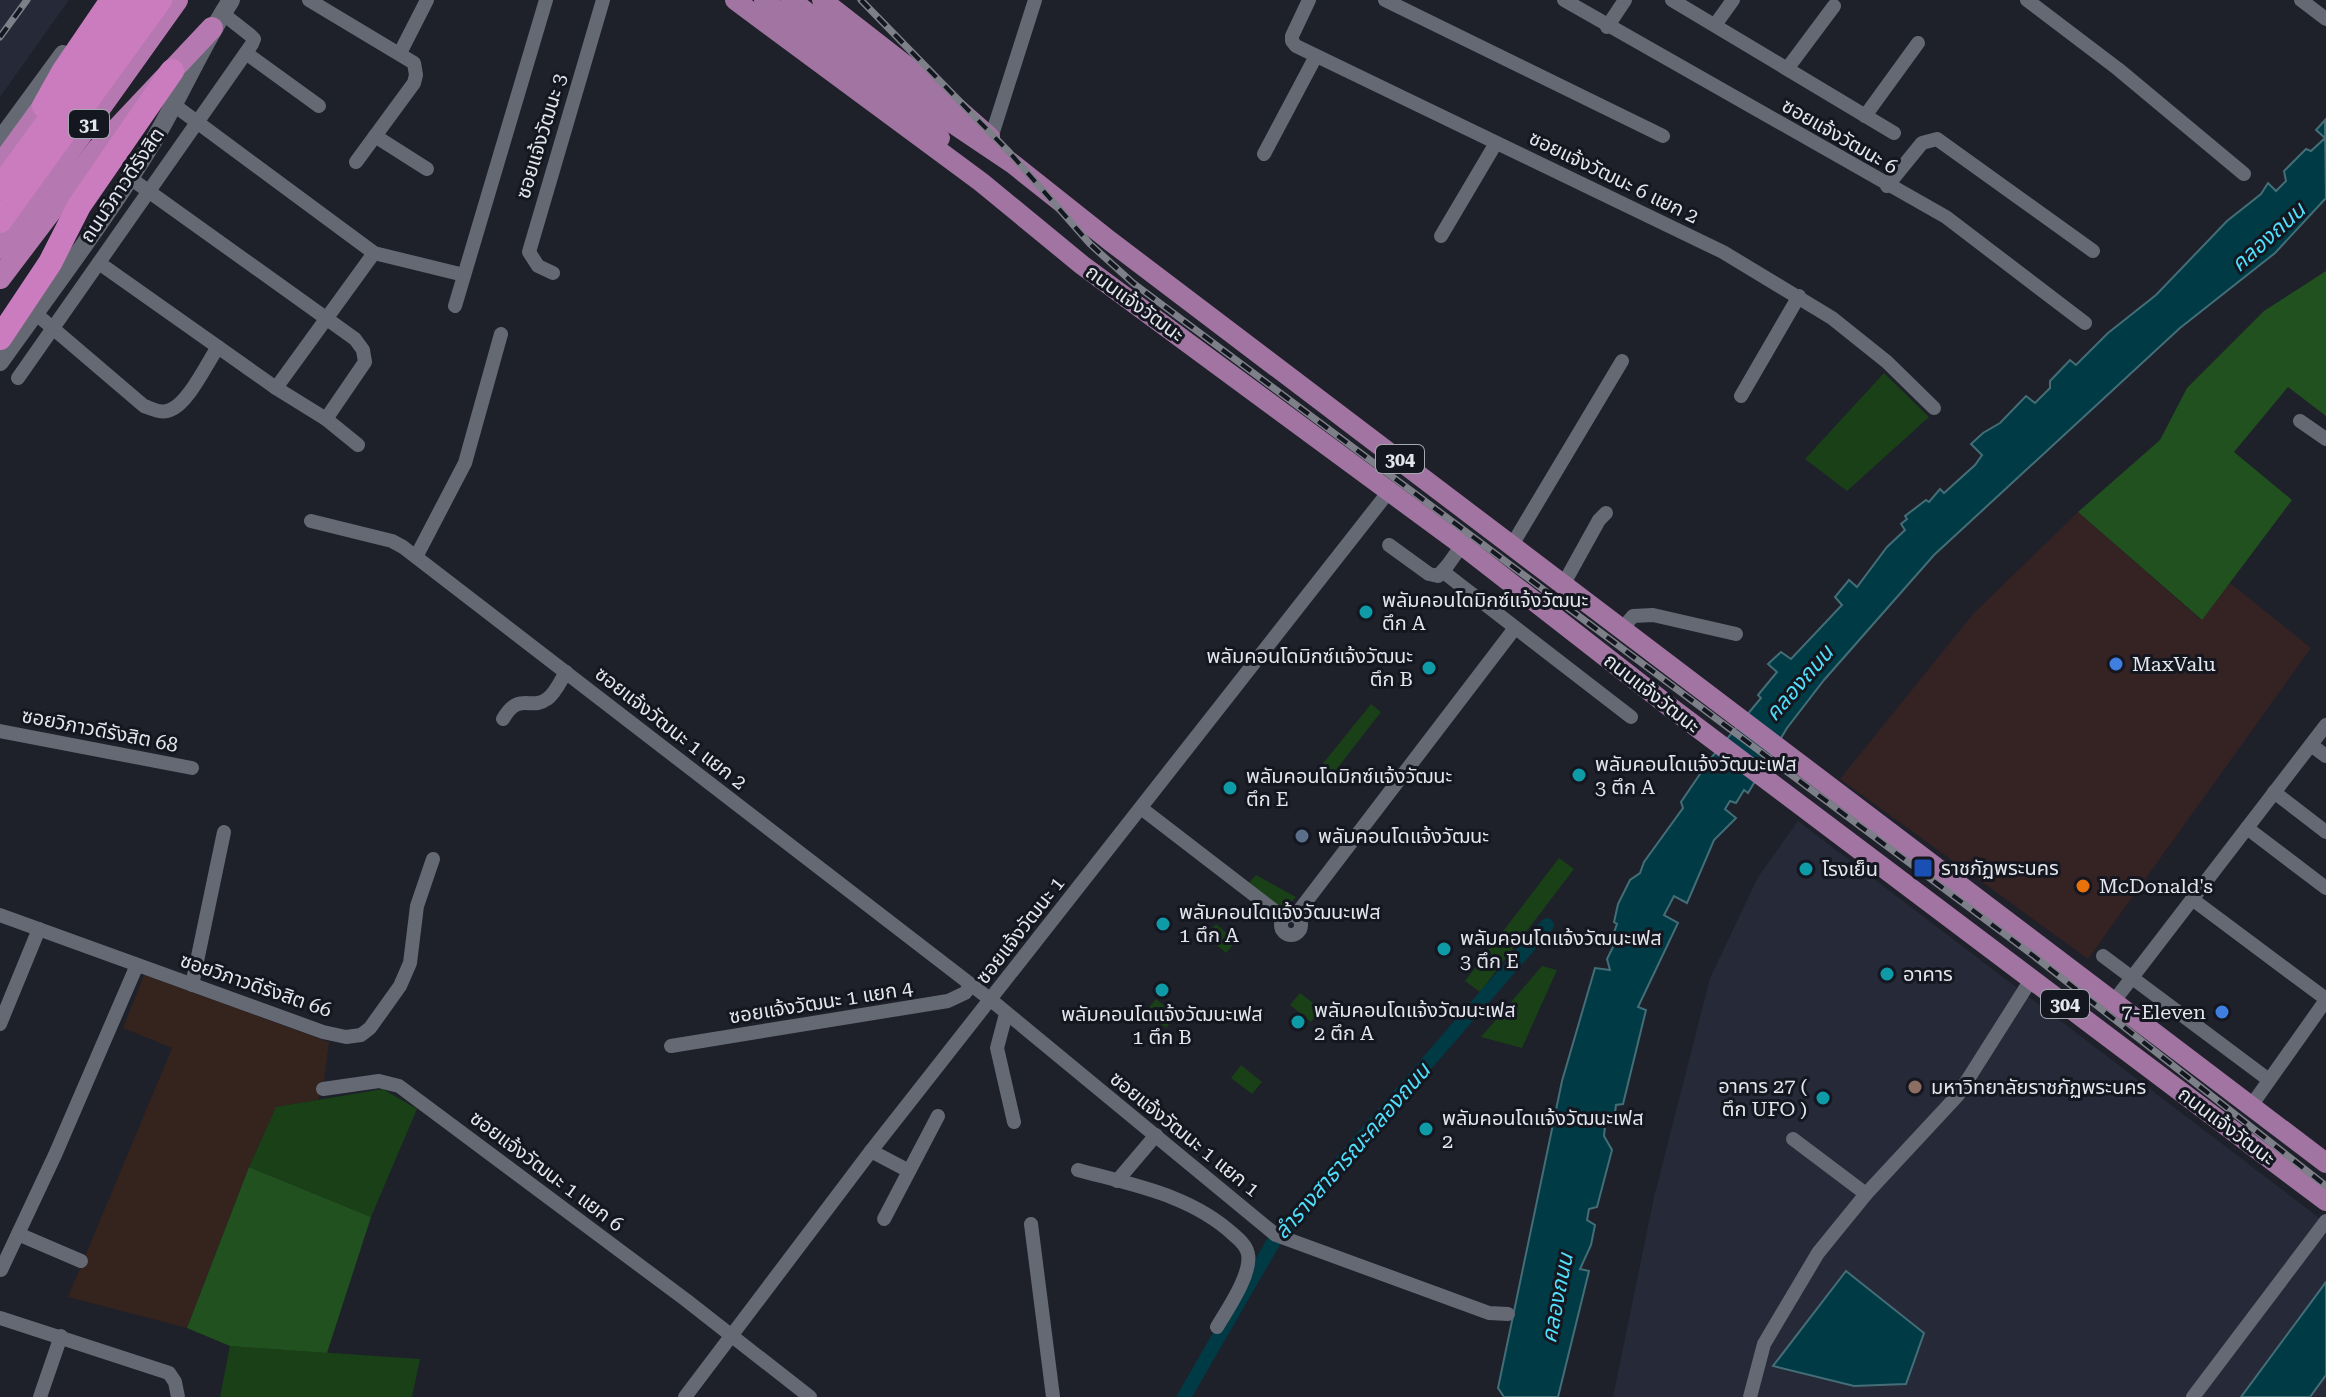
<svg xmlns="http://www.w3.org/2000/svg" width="2326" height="1397" viewBox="0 0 2326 1397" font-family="'Roboto Serif','Noto Sans Thai',serif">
<rect width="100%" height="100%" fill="#1e202a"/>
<path fill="#352223" d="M 2078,512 L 2201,620 L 2230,583 L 2311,648 L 2088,959 L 1840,779 L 1973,614 Z"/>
<path fill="#35231d" d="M 144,975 L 329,1042 L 324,1080 L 318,1100 L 276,1107 L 249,1167 L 187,1328 L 68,1297 L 172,1048 L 123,1028 Z"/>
<g fill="#252938">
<path d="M 0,0 L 69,0 L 0,97 Z"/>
<path d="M 1798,821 L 2326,1223 L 2326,1397 L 1613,1397 L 1654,1197 L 1710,978 L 1758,877 Z"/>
</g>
<g fill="#194017">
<path d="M 1884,373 L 1929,417 L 1847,491 L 1805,459 Z"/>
<path d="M 1371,704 L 1381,712 L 1332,775 L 1321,766 Z"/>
<path d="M 1559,858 L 1574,869 L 1480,992 L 1465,981 Z"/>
<path d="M 1256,875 L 1296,897 L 1282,912 L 1247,885 Z"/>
<path d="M 1216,924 L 1236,941 L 1226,953 L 1206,936 Z"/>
<path d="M 1542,966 L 1557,970 L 1522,1048 L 1481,1037 Z"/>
<path d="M 1300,993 L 1321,1009 L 1311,1022 L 1290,1005 Z"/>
<path d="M 1156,999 L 1176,1015 L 1166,1028 L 1146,1011 Z"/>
<path d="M 1241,1065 L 1262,1082 L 1252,1094 L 1231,1078 Z"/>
<path d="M 383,1089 L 417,1109 L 371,1217 L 249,1167 L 276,1107 Z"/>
<path d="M 230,1346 L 420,1359 L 412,1397 L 220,1397 Z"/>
</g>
<g fill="#21511e">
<path d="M 2326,271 L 2326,416 L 2288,387 L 2234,452 L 2292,500 L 2202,620 L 2078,512 L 2160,440 L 2187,388 L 2264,311 Z"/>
<path d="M 249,1167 L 371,1217 L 327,1353 L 230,1346 L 187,1328 Z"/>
</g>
<g fill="#003b45" stroke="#446e77" stroke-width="2">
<path d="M 2325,120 L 2326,198 L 2275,253 L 2180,328 L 1934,555 L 1824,680 L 1787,728 L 1748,793 L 1744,790 L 1736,803 L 1730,801 L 1725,809 L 1736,818 L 1714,840 L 1687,903 L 1674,896 L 1664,915 L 1678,923 L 1638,1007 L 1646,1010 L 1623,1104 L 1616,1105 L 1614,1121 L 1605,1126 L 1604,1136 L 1612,1150 L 1597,1207 L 1589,1209 L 1587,1220 L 1595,1225 L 1591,1245 L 1580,1269 L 1589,1271 L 1558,1397 L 1504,1397 L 1498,1388 L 1562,1081 L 1595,968 L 1610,970 L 1607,959 L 1613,947 L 1611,941 L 1617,924 L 1614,922 L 1618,904 L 1630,880 L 1640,873 L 1644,862 L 1683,808 L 1681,802 L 1711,758 L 1761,698 L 1758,695 L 1777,672 L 1768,664 L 1781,652 L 1791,659 L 1842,605 L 1835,597 L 1849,580 L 1857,587 L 1887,547 L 1905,530 L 1901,524 L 1907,519 L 1905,516 L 1926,500 L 1929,502 L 1940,489 L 1944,493 L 1975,465 L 1982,455 L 1971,444 L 1983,433 L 2000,423 L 2026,396 L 2035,403 L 2050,388 L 2050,381 L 2070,360 L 2076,365 L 2108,333 L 2156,295 L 2227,221 L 2261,194 L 2268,183 L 2276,191 L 2286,181 L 2284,171 L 2306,149 L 2311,151 L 2325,138 L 2316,130 Z"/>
<path d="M 1846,1271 L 1924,1333 L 1906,1384 L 1854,1386 L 1773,1366 Z"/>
<path d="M 2326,1282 L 2326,1375 L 2310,1397 L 2241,1397 Z"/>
</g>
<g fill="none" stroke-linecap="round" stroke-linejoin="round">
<path stroke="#003b45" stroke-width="14" d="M 1184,1397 L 1274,1241 L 1299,1216 L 1330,1175 L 1547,925"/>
<g stroke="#656974" stroke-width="14">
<path d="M 309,0 L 414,63 L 416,75 L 414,83 L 356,162"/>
<path d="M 1309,0 L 1292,36 L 1292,41 L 1296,46 L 1723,252 L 1832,318 L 1887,362 L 1934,408"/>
<path d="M 1385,0 L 1663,136"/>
<path d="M 1564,0 L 1946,217 L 2085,323"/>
<path d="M 1672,0 L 1894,133"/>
<path d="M 2027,0 L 2118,69 L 2244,174"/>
<path d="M 2301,0 L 2326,19"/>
<path d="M 1715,25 L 1733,0"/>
<path d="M 1607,27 L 1625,0"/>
<path d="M 246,53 L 319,106"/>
<path d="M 400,53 L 427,0"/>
<path d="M 1787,69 L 1834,6"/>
<path d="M 174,105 L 374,253 L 464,275"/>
<path d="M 1865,116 L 1918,43"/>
<path d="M 375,136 L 427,169"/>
<path d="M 991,138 L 1035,0"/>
<path d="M 1264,154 L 1316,56"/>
<path d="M 130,178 L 355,339 L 363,350 L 365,362 L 326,419"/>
<path d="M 1887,186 L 1922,143 L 1937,139 L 2093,251"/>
<path d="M 1441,236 L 1496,143"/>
<path d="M 99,263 L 276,388 L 326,419 L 358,445"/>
<path d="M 553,273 L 538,266 L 529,252 L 603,0"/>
<path d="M 455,306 L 546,0"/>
<path d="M 35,313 L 144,406 C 153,409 161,414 170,410 C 188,404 207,363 218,347"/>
<path d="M 18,378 L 252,44 L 254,39 L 250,35 L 222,13"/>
<path d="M 276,388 L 374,253"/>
<path d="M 1741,396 L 1799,296"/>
<path d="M 2300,421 L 2326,439"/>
<path d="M 311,521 L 392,541 L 403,547 L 991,1000 L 1276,1235 L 1489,1313 L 1508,1314"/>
<path d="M 1389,545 L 1429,574 L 1438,576 L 1447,566"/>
<path d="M 1462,545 L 1445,569 L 1446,574 L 1631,717"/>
<path d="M 1512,545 L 1622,361"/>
<path d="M 416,557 L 465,463 L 501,334"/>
<path d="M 1563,585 L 1599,520 L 1606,513"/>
<path d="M 1622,629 L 1633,616 L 1653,615 L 1736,634"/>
<path d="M 503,719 C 519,691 531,711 547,699 C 555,694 561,680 566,672"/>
<path d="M 0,731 L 192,768"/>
<path d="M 2311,745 L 2326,756"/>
<path d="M 2274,792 L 2326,832"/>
<path d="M 1141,808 L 1284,918"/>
<path d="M 2247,828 L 2326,888"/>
<path d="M 2192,899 L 2326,999"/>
<circle cx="1291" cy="925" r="10"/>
<path d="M 0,915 L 323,1032 L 346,1037 L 361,1035 L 370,1028 L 400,986 L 410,963 L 417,906 L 433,859"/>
<path d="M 1295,916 L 1515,628"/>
<path d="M 2103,956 L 2269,1080"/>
<path d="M 192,985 L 224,832"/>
<path d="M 2114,1001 L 2326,725"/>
<path d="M 1006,1014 L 997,1048 L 1014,1122"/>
<path d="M 0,1024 L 39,929"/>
<path d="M 671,1046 L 948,1001 L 965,993 L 971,985"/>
<path d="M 323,1089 L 379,1081 L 399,1086 L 686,1300 L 810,1397"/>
<path d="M 2251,1106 L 2326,1000"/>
<path d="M 1793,1139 L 1866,1194"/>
<path d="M 871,1151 L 909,1171"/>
<path d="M 1078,1170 C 1133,1185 1191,1195 1234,1235 C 1240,1240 1247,1247 1248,1254 C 1252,1274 1227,1310 1217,1327"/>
<path d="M 1117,1181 L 1156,1135"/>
<path d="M 884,1219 L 938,1116"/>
<path d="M 1031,1224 L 1053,1397"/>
<path d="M 18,1234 L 81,1261"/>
<path d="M 1,1270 L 55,1155 L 137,965"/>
<path d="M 0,1318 L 169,1373 L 175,1382 L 178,1397"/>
<path d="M 40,1397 L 61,1336"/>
<path d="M 685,1397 L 871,1151 L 1390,490"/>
<path d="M 1750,1397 L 1764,1344 L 1818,1253 L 1866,1194 L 1958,1095 L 2032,978"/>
<path d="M 2193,1397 L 2326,1221"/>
</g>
<g stroke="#656974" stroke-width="18">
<path d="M 0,140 L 63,54"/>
<path d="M 0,362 C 52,289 107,217 154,140 C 181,94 202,45 231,0"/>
</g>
<g stroke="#a274a1" stroke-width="20">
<path d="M 735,0 L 981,182 L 1082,265 L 1462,545 L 1670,707 L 2326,1201"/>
<path d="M 764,0 L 940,138"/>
<path d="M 791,0 L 952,123 L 1013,164 L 1110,241 L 2326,1163"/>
<path d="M 822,0 L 931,85 L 990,137"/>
</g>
<g stroke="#b678b0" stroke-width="22">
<path d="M 0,166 L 53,93"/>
<path d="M 0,248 L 177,0"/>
<path d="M 0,278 L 98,149 L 212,28"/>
</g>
<g stroke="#cb7cbf" stroke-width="24">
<path d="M 44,106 L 63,72 L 112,0"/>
<path d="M 0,188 L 137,0"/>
<path d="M 0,221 L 160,0"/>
<path d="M 0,338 L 50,263 L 79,206 L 172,71"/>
</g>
<g stroke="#7e8089" stroke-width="7">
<g id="rail">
<path d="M 861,0 L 1010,153 L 1090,244 L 1133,283 L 2034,956 L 2326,1186"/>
<path d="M 0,37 L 27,0"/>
</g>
</g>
<use href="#rail" stroke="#141720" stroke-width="4" stroke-dasharray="12" stroke-linecap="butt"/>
</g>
<g fill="#0f9aa8" stroke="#141720" stroke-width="3">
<circle cx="1366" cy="612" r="8"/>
<circle cx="1429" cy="668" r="8"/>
<circle cx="1579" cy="775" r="8"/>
<circle cx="1230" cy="788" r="8"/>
<circle cx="1806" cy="869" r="8"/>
<circle cx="1163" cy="924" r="8"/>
<circle cx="1444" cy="949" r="8"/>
<circle cx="1887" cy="974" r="8"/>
<circle cx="1162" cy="990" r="8"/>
<circle cx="1298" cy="1022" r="8"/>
<circle cx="1823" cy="1098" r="8"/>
<circle cx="1426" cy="1129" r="8"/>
</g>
<g fill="#3f7fe0" stroke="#141720" stroke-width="3">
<circle cx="2116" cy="664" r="8"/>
<circle cx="2222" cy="1012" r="8"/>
</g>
<circle fill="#5c6f8a" stroke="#141720" stroke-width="3" cx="1302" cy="836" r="8"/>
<rect fill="#1a4fb4" stroke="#141720" stroke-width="3" x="1913" y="858" width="20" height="20" rx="4"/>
<circle fill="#e8710a" stroke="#141720" stroke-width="3" cx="2083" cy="886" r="8"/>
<circle fill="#8d6e63" stroke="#141720" stroke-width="3" cx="1915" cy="1087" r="8"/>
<g text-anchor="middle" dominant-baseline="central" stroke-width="6" stroke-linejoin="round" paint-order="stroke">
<g fill="#141720" stroke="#a6a8b0" stroke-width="2">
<rect x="69" y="110" width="40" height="28" rx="6"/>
<rect x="1376" y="445" width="48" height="28" rx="6"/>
<rect x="2041" y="990" width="48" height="28" rx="6"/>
</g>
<g font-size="18" font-weight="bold" fill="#e4e6ed">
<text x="89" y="124">31</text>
<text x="1400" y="459">304</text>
<text x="2065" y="1004">304</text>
</g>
<g font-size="20" fill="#e4e6ed" stroke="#141720">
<text transform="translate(541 136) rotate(-73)">ซอยแจ้งวัฒนะ 3</text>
<text transform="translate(1840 136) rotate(30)">ซอยแจ้งวัฒนะ 6</text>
<text transform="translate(1614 177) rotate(26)">ซอยแจ้งวัฒนะ 6 แยก 2</text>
<text transform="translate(122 185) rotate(-56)">ถนนวิภาวดีรังสิต</text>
<text transform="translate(1135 303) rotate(36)">ถนนแจ้งวัฒนะ</text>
<text transform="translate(1652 693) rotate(38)">ถนนแจ้งวัฒนะ</text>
<text transform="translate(671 728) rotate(38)">ซอยแจ้งวัฒนะ 1 แยก 2</text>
<text transform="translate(100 730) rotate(11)">ซอยวิภาวดีรังสิต 68</text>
<text transform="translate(1020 930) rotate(-52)">ซอยแจ้งวัฒนะ 1</text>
<text transform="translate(256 985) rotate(19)">ซอยวิภาวดีรังสิต 66</text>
<text transform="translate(821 1002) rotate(-9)">ซอยแจ้งวัฒนะ 1 แยก 4</text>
<text transform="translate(2227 1126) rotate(37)">ถนนแจ้งวัฒนะ</text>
<text transform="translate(1185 1134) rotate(39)">ซอยแจ้งวัฒนะ 1 แยก 1</text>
<text transform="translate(547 1171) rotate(37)">ซอยแจ้งวัฒนะ 1 แยก 6</text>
</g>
<g font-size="20" fill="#e4e6ed" stroke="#141720" text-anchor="start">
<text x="1382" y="600">พลัมคอนโดมิกซ์แจ้งวัฒนะ<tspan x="1382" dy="23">ตึก A</tspan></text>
<text x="1413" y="656" text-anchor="end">พลัมคอนโดมิกซ์แจ้งวัฒนะ<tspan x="1413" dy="23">ตึก B</tspan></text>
<text x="2132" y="664">MaxValu</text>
<text x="1595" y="764">พลัมคอนโดแจ้งวัฒนะเฟส<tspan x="1595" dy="23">3 ตึก A</tspan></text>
<text x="1246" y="776">พลัมคอนโดมิกซ์แจ้งวัฒนะ<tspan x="1246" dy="23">ตึก E</tspan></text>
<text x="1318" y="836">พลัมคอนโดแจ้งวัฒนะ</text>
<text x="1941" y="868">ราชภัฏพระนคร</text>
<text x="1822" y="869">โรงเย็น</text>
<text x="2099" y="886">McDonald's</text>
<text x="1179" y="912">พลัมคอนโดแจ้งวัฒนะเฟส<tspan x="1179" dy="23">1 ตึก A</tspan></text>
<text x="1460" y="938">พลัมคอนโดแจ้งวัฒนะเฟส<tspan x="1460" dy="23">3 ตึก E</tspan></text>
<text x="1903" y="974">อาคาร</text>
<text x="1314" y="1010">พลัมคอนโดแจ้งวัฒนะเฟส<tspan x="1314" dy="23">2 ตึก A</tspan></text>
<text x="2206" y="1012" text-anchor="end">7-Eleven</text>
<text x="1162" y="1014" text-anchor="middle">พลัมคอนโดแจ้งวัฒนะเฟส<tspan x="1162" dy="23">1 ตึก B</tspan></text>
<text x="1807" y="1086" text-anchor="end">อาคาร 27 (<tspan x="1807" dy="23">ตึก UFO )</tspan></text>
<text x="1931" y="1087">มหาวิทยาลัยราชภัฏพระนคร</text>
<text x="1442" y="1118">พลัมคอนโดแจ้งวัฒนะเฟส<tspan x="1442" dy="23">2</tspan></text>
</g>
<g font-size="22" font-style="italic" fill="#4fdffb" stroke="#141720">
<text transform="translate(2268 237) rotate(-42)">คลองถนน</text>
<text transform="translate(1799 683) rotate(-49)">คลองถนน</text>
<text transform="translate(1352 1151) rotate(-49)">ลำรางสาธารณะคลองถนน</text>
<text transform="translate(1557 1298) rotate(-79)">คลองถนน</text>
</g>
</g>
</svg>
